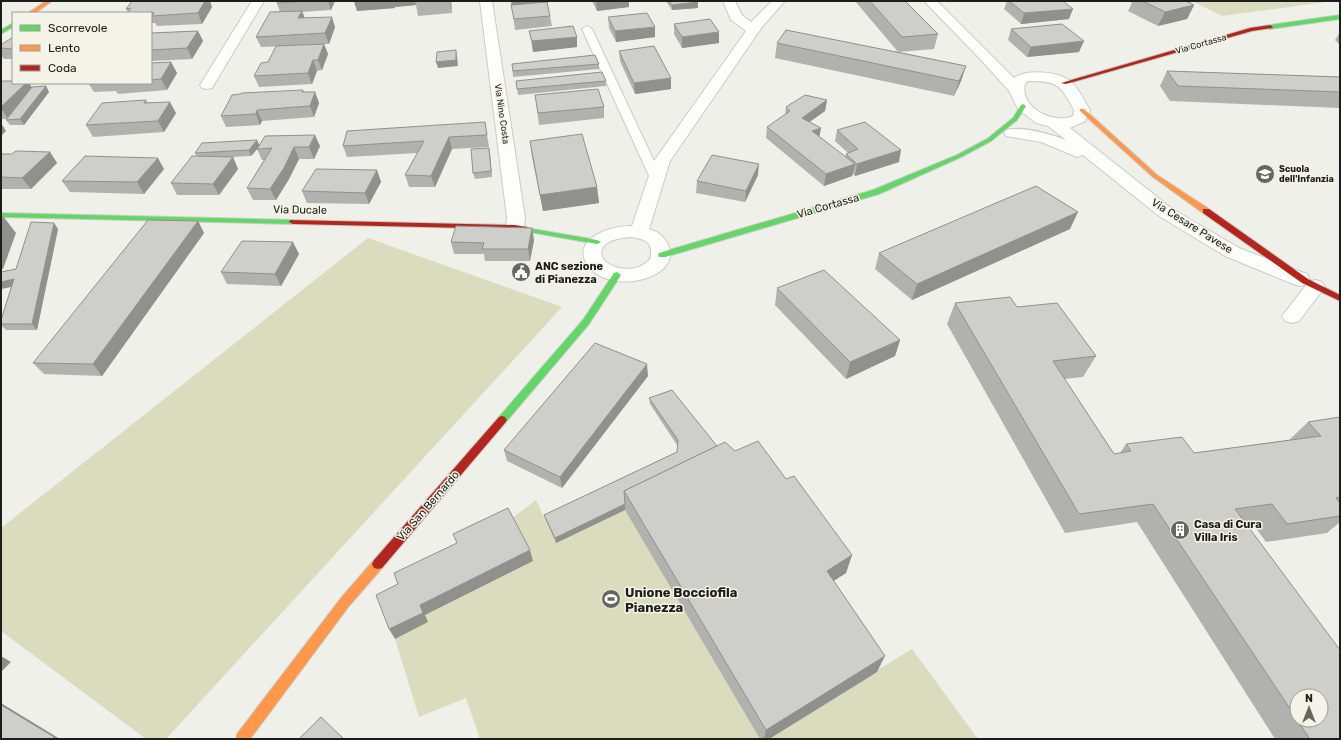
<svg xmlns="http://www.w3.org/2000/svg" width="1341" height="740" viewBox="0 0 1341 740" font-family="Rubik,sans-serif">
<rect width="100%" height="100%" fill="#f0f0ea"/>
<g fill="#dbdbbe">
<path d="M 1192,1 L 1334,1 L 1222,16 Z"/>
<path d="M 368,238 L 562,307 L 166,739 L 146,739 L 1,631 L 1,528 Z"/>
<path d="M 724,462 L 790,495 L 846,573 L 821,589 L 876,671 L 912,649 L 978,739 L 480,739 L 466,698 L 419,717 L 395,639 L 383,604 L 511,519 L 536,500 L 556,543 Z"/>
</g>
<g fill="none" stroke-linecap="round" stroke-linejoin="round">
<g stroke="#cbcbc6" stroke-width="2">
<path id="lane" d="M 587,26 L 592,29 L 662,178 L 660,181 L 652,181 L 650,178 L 582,29 Z"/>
</g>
<g stroke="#cbcbc6" stroke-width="2">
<g id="street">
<path d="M 252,1 L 264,1 L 212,88 L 207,89 L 202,88 L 200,85 Z"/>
<path d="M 480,1 L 492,1 L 525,218 L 524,227 L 521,231 L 515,233 L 509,231 L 506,227 L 507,218 Z"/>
<path d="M 723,1 L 735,1 L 742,15 L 751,22 L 772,1 L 785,1 L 762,27 L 670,161 L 649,229 C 656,231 662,235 666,241 C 688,275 619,295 593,271 C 564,243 607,225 632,226 L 654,161 L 746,31 L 731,20 ZM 630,237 C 640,238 653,241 651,254 C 651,258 650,260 647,262 C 629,278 591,263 604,246 C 610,239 622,238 630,237 Z"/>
<path d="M 924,1 L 937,1 L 1014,78 C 1026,69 1058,71 1070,81 C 1079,88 1084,101 1090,110 L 1085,121 L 1070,128 L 1171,208 L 1239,248 L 1307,274 L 1310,279 L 1307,283 L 1315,280 L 1322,282 L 1325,287 L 1299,321 L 1292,323 L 1285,321 L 1282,316 L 1307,284 L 1300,286 L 1293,284 L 1225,256 L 1159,216 L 1083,155 L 1077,157 L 1041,142 L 1006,136 L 1004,133 L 1006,130 C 1023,126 1050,134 1066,140 L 1048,126 L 1036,123 L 1018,109 L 1009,91 L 983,62 ZM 1028,81 C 1059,81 1060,85 1074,110 L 1073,116 C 1054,125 1019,107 1025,84 Z"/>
</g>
</g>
<g stroke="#cbcbc6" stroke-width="2">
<g id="fast">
<path d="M 1340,15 L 1340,19 L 1270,29 L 1267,27 L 1270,25 Z"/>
<path d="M 13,23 L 13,27 L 1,34 L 1,30 Z"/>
<path d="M 1023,104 L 1026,106 L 1017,120 L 991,141 L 961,157 L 879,194 L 665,257 L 659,257 L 658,255 L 659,253 L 873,190 L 957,155 L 987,139 L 1013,118 L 1021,105 Z"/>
<path d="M 1,213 L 293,220 L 297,222 L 293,224 L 1,217 Z"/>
<path d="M 521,227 L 597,240 L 601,242 L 597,244 L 524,231 L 521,231 Z"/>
<path d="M 617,272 L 621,275 L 589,324 L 505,423 L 499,423 L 497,420 L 499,417 L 583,320 L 614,273 Z"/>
</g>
</g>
<g stroke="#cbcbc6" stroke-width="2">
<g id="slow">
<path d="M 46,1 L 52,1 L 35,13 L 28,13 Z"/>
<path d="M 1080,109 L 1084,109 L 1157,175 L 1209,209 L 1209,213 L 1203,213 L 1153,177 L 1080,111 Z"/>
<path d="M 378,559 L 382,560 L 384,564 L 382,568 L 349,606 L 250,739 L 236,739 L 237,734 L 341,598 L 374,560 Z"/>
</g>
</g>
<g stroke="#cbcbc6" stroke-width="2">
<g id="jam">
<path d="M 1270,25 L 1273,27 L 1272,28 L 1252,31 L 1066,84 L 1061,83 L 1250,28 Z"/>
<path d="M 1203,209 L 1209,209 L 1308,279 L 1340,295 L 1340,301 L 1302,283 L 1203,213 Z"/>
<path d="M 290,220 L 515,225 L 527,227 L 528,229 L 524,231 L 515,229 L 293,224 L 289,222 Z"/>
<path d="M 502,416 L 505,417 L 507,420 L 505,423 L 382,568 L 378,569 L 374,568 L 372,564 L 374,560 L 499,417 Z"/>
</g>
</g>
<use href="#lane" fill="#fdfdfc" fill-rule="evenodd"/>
<use href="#street" fill="#fdfdfc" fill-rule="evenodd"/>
<use href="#fast" fill="#63d668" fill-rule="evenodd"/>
<use href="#slow" fill="#ff974d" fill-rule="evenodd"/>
<use href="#jam" fill="#b3261e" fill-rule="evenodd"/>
</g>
<g fill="#b1b1ae" fill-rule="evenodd">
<path d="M 278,1 L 335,1 L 331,10 L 302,12 L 304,18 L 335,27 L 329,44 L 324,44 L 328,54 L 322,70 L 317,71 L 312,84 L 259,87 L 254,76 L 268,62 L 289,46 L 261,47 L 256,37 L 280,12 L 277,3 Z"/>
<path d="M 354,1 L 451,1 L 452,13 L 418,16 L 416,5 L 395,7 L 395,8 L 357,11 Z"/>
<path d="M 511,1 L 548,1 L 548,3 L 547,3 L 550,16 L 552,26 L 515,30 Z"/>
<path d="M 592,1 L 629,1 L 629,7 L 597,11 Z"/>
<path d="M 666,1 L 697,1 L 698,8 L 672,10 Z"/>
<path d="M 855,1 L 905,1 L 938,34 L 934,49 L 899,52 L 966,66 L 961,81 L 954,96 L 775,58 L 777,43 L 898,52 Z"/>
<path d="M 1007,1 L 1063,1 L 1069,19 L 1021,24 L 1004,9 Z"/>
<path d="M 1129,1 L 1191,1 L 1190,3 L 1194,5 L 1187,19 L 1158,26 L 1128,11 L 1132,3 Z"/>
<path d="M 212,7 L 202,24 L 157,26 L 155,23 L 151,23 L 151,13 L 128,12 L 126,9 Z"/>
<path d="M 608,17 L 655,37 L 616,42 L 609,28 Z"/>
<path d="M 674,24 L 719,32 L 719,43 L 682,48 L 674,34 Z"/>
<path d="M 1011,29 L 1079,52 L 1027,57 L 1008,40 Z"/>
<path d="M 198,31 L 203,41 L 192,59 L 151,61 L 151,33 Z"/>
<path d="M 529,31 L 577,37 L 577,47 L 533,52 L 531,41 Z"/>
<path d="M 1340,32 L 1340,45 L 1335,40 Z"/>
<path d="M 13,37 L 13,59 L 4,59 L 1,55 L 1,45 Z"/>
<path d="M 619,51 L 671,89 L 635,94 L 620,61 Z"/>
<path d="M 171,62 L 177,73 L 167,90 L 118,94 L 116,91 L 94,92 L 88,83 L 151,83 L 151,63 Z"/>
<path d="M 512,64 L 599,64 L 599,69 L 513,77 Z"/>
<path d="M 1167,71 L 1340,77 L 1340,108 L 1170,101 L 1160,86 Z"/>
<path d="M 1,81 L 32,87 L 46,86 L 49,92 L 24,125 L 10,125 L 6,120 L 7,119 L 1,119 Z"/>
<path d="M 516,81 L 606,81 L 606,86 L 518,95 Z"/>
<path d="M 303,90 L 304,92 L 315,92 L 319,103 L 314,117 L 262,121 L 260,125 L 226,127 L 221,116 Z"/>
<path d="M 535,95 L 604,107 L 604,118 L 539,125 Z"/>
<path d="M 146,100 L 148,103 L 176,113 L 164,132 L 93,137 L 86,125 Z"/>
<path d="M 827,100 L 825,111 L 809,122 L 820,137 L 845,157 L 846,154 L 848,153 L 835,141 L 837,130 L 899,162 L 855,176 L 853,174 L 852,176 L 824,186 L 766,138 L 767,127 L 785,115 L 786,107 Z"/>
<path d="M 485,122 L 489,147 L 452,149 L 435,187 L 409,187 L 405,175 L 418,153 L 347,157 L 343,146 Z"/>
<path d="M 530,141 L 597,187 L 599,203 L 543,211 L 532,157 Z"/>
<path d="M 259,145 L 320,146 L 314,159 L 299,159 L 289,179 L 276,200 L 253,200 L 247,188 L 264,160 L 262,160 L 257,149 L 258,148 L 251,156 L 232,157 L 233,157 L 238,169 L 219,195 L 177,195 L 171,183 L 197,157 L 195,153 Z"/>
<path d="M 489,148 L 492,177 L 475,179 L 473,173 Z"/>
<path d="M 50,152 L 57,163 L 31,189 L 1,189 L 1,154 L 12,154 Z"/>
<path d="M 164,169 L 144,194 L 70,192 L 62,181 Z"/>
<path d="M 377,170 L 381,182 L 369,204 L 307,203 L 302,191 Z"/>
<path d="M 758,175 L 745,202 L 696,193 L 697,181 Z"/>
<path d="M 198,221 L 204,233 L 102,376 L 44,374 L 33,363 Z"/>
<path d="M 54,223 L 58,229 L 37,330 L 6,330 L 1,325 L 1,320 L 11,287 L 1,289 L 1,272 L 16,269 Z"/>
<path d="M 1070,229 L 912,300 L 875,269 L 879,253 Z"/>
<path d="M 534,240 L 530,261 L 485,261 L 484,254 L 454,254 L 451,242 Z"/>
<path d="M 299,254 L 281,286 L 227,284 L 221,272 Z"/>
<path d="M 777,288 L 900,340 L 895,356 L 846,379 L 775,305 Z"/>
<path d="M 955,303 L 1017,307 L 1096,356 L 1083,377 L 1064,379 L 1114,454 L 1120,453 L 1126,444 L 1194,453 L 1289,440 L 1308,422 L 1340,417 L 1340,522 L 1327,533 L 1266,542 L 1252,523 L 1246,524 L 1340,739 L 1275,739 L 1137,522 L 1065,533 L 947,324 ZM 1297,696 L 1321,720 L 1297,720 Z"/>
<path d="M 648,376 L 562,488 L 507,461 L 504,450 Z"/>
<path d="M 649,398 L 717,446 L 735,451 L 786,479 L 852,555 L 846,573 L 833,581 L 877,672 L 769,739 L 760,739 L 625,510 L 556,543 L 546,521 L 544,515 L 677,452 L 677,445 L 650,404 Z"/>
</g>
<g fill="#90908d">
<path d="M 203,1 L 210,1 L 212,7 L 202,24 L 198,13 Z"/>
<path d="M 328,1 L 335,1 L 331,10 Z"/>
<path d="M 354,1 L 416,1 L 415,1 L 416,5 L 395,7 L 395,8 L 357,11 Z"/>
<path d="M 450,1 L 451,1 L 452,13 Z"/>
<path d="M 511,1 L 548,1 L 548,3 L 512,7 Z"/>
<path d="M 596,1 L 629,1 L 629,7 L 597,11 Z"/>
<path d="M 1178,1 L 1191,1 L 1188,6 L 1194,5 L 1187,19 L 1158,26 L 1165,12 Z"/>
<path d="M 698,2 L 698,8 L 672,10 L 672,5 Z"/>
<path d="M 1073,9 L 1069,19 L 1021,24 L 1024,13 Z"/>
<path d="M 302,11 L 306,21 L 298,18 Z"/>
<path d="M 332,17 L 335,27 L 329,44 L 325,33 Z"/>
<path d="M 655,27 L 655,37 L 616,42 L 615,31 Z"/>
<path d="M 198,31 L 203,41 L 192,59 L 187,48 Z"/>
<path d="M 719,32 L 719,43 L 682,48 L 682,37 Z"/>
<path d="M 577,37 L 577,47 L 533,52 L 532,41 Z"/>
<path d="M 1084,41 L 1079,52 L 1027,57 L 1031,47 Z"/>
<path d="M 324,44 L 328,54 L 322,70 L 318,60 Z"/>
<path d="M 456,50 L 457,56 L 458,66 L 438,68 L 436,62 Z"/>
<path d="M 313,60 L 317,71 L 312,84 L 308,73 Z"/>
<path d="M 171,62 L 177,73 L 167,90 L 161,79 Z"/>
<path d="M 966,66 L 961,81 L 954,96 L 959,81 Z"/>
<path d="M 671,78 L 671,89 L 635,94 L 634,83 Z"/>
<path d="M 26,83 L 29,83 L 35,92 L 8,119 L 1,108 L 1,107 Z"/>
<path d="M 46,86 L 49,92 L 24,125 L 20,119 Z"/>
<path d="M 315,92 L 319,103 L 314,117 L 310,106 Z"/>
<path d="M 827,100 L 825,111 L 800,129 L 802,118 Z"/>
<path d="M 170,102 L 176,113 L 164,132 L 158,121 Z"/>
<path d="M 257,110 L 262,121 L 260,125 L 256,114 Z"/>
<path d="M 1,123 L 6,131 L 1,136 Z"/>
<path d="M 821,128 L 819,140 L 812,131 Z"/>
<path d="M 315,135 L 320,146 L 314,159 L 309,147 Z"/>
<path d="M 449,137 L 452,149 L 435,187 L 431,176 Z"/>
<path d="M 257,140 L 260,146 L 251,156 L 249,150 Z"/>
<path d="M 294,147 L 299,159 L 289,179 L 276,200 L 270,189 Z"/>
<path d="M 489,148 L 490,153 L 492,177 L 491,171 Z"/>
<path d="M 901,150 L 899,162 L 855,176 L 857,164 Z"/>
<path d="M 50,152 L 57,163 L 31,189 L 22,178 Z"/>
<path d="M 233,157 L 238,169 L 219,195 L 213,184 Z"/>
<path d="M 158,158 L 164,169 L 144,194 L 137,182 Z"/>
<path d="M 759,164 L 758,175 L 745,202 L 746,191 Z"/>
<path d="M 855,164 L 852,176 L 824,186 L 826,174 Z"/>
<path d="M 377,170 L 381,182 L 369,204 L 365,193 Z"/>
<path d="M 597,187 L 599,203 L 543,211 L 540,195 Z"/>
<path d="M 1078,212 L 1070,229 L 912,300 L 917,284 Z"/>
<path d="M 3,216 L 16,233 L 3,269 L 1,269 L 1,221 Z"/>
<path d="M 198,221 L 204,233 L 102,376 L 93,364 Z"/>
<path d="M 54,223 L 58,229 L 37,330 L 32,324 Z"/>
<path d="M 532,228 L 534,240 L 530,261 L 528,249 Z"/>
<path d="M 293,242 L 299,254 L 281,286 L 275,274 Z"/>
<path d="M 14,279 L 19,285 L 1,289 L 1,282 Z"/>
<path d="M 900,340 L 895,356 L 846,379 L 850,362 Z"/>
<path d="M 647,364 L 648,376 L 562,488 L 560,477 Z"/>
<path d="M 625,504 L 625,510 L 556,543 L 555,538 Z"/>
<path d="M 530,550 L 533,561 L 425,615 L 428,622 L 395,639 L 389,629 L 420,605 Z"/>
<path d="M 852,555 L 846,573 L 821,589 L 827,571 Z"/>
<path d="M 1,656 L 11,662 L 1,672 Z"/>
<path d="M 885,656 L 877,672 L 769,739 L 764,739 L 766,730 Z"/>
<path d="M 1,703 L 60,739 L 53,739 L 1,705 Z"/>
</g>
<g fill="#cececa" stroke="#90908d">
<path d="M 132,1 L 205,1 L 198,13 L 152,16 L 154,13 L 127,13 L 131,8 L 126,9 Z"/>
<path d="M 278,1 L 310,1 L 277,3 Z"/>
<path d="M 669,1 L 697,1 L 698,2 L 672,5 Z"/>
<path d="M 870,1 L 905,1 L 938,34 L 902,37 Z"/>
<path d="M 1009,1 L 1063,1 L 1073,9 L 1024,13 Z"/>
<path d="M 1143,1 L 1186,1 L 1194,5 L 1165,12 Z"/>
<path d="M 547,2 L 550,16 L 514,19 L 511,5 Z"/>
<path d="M 302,11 L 298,18 L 332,17 L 325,33 L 256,37 L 270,12 Z"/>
<path d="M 647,13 L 655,27 L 615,31 L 608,17 Z"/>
<path d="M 710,19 L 719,32 L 682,37 L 674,24 Z"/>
<path d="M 1062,24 L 1084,41 L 1031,47 L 1011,29 Z"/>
<path d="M 573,26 L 577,37 L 532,41 L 529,31 Z"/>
<path d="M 786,30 L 966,66 L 959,81 L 777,43 Z"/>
<path d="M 198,31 L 187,48 L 151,50 L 151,33 Z"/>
<path d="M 13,37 L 13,49 L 1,48 L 1,45 Z"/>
<path d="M 324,44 L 318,60 L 313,60 L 308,73 L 254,76 L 261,63 L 268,62 L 276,46 Z"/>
<path d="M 654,46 L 671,78 L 634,83 L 619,51 Z"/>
<path d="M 456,50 L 456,60 L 436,62 L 437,52 Z"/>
<path d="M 595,55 L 599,64 L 513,71 L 512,64 Z"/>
<path d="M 171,62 L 161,79 L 151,80 L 151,63 Z"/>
<path d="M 1167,71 L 1340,77 L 1340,92 L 1178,86 Z"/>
<path d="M 602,72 L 606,81 L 517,89 L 516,81 Z"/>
<path d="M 1,81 L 13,81 L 13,83 L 26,83 L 1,107 Z"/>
<path d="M 46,86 L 20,119 L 6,120 L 32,87 Z"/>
<path d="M 598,89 L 604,107 L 538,113 L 535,95 Z"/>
<path d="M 303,90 L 302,92 L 315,92 L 310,106 L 257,110 L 256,114 L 221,116 L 232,95 L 240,94 L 242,93 Z"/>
<path d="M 805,95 L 827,100 L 802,118 L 821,128 L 812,131 L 855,164 L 826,174 L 767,127 L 790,111 L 786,107 Z"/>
<path d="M 146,100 L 144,103 L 170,102 L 158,121 L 86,125 L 102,103 Z"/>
<path d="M 485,122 L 487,135 L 449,137 L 431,176 L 405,175 L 424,141 L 343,146 L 347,131 Z"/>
<path d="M 865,122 L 901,150 L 857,164 L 846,154 L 858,149 L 837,130 Z"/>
<path d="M 582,134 L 597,187 L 540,195 L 530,141 Z"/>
<path d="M 315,135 L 309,147 L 294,147 L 284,168 L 270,189 L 247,188 L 272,148 L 257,149 L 265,136 Z"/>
<path d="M 257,140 L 249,150 L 195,153 L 202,143 Z"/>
<path d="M 489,148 L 491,171 L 473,173 L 471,149 Z"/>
<path d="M 16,151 L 50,152 L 22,178 L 1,177 L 1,154 L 12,154 Z"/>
<path d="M 712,155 L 759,164 L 746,191 L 697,181 Z"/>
<path d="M 85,156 L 158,158 L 137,182 L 62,181 Z"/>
<path d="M 192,156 L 233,157 L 213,184 L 171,183 Z"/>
<path d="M 316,169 L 377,170 L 365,193 L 302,191 Z"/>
<path d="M 1036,186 L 1078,212 L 917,284 L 879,253 Z"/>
<path d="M 148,220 L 198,221 L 93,364 L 33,363 Z"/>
<path d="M 31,222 L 54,223 L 32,324 L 1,324 L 1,320 L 14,279 L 1,282 L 1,272 L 16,269 Z"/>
<path d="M 456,226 L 532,228 L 528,249 L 482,249 L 484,243 L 451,242 Z"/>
<path d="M 242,241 L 293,242 L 275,274 L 221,272 Z"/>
<path d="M 824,270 L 900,340 L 850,362 L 777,288 Z"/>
<path d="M 1010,297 L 1017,307 L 1057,303 L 1096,356 L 1053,361 L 1114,454 L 1131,451 L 1126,444 L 1182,437 L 1194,453 L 1321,436 L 1308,422 L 1340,417 L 1340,497 L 1336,498 L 1340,503 L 1340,516 L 1287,524 L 1272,504 L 1235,509 L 1340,650 L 1340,739 L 1310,739 L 1297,720 L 1321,720 L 1321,696 L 1297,696 L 1297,719 L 1153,504 L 1079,514 L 955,303 Z"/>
<path d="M 595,343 L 647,364 L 560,477 L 504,450 Z"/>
<path d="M 672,390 L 717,446 L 624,491 L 625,504 L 555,538 L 544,515 L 677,452 L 678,440 L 649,398 Z"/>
<path d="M 758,441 L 786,479 L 794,476 L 852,555 L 827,571 L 885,656 L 766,730 L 624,491 L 725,442 L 735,451 Z"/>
<path d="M 508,508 L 530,550 L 420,605 L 423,613 L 389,629 L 376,595 L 398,584 L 394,573 L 457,543 L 453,534 Z"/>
<path d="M 1,705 L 54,737 L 53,739 L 1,739 Z"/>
<path d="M 321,717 L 344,739 L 299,739 Z"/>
</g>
<defs>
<g id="school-disc" transform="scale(1)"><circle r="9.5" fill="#676762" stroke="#f3f3e7"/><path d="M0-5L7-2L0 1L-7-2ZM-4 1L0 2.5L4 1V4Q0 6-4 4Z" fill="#fff"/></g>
<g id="civic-disc" transform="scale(1)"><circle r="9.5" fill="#676762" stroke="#f3f3e7"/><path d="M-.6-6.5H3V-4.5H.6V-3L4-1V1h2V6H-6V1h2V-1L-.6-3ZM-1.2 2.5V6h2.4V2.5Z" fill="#fff"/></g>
<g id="building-disc" transform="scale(1)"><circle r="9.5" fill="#676762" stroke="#f3f3e7"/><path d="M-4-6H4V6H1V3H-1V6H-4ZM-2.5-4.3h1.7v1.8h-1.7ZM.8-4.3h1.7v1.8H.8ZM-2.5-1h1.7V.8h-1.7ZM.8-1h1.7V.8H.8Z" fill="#fff"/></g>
<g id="stadium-disc" transform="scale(1)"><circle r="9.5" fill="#676762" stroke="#f3f3e7"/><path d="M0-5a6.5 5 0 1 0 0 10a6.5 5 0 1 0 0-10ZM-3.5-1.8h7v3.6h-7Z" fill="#fff"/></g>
</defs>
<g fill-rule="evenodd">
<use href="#school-disc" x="1265" y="174"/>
<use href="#civic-disc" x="521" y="272"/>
<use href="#building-disc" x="1180" y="530"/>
<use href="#stadium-disc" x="611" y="599"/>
</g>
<g text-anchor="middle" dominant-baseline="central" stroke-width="3" stroke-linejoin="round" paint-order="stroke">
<g font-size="9" fill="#1d1d19" stroke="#f3f3e7">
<text transform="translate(1201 44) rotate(-16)">Via Cortassa</text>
<text transform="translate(502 114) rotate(82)">Via Nino Costa</text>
</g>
<g font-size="9" font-weight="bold" fill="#1d1d19" stroke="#f3f3e7" text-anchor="start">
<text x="1279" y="169">Scuola<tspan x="1279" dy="10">dell'Infanzia</tspan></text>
</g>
<g font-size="11" fill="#1d1d19" stroke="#f3f3e7">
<text transform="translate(828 206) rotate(-16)">Via Cortassa</text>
<text transform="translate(300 210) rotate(1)">Via Ducale</text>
<text transform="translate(1192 226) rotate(32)">Via Cesare Pavese</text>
<text transform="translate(428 506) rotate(-49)">Via San Bernardo</text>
</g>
<g font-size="11" font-weight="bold" fill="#1d1d19" stroke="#f3f3e7" text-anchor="start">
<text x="535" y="266">ANC sezione<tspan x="535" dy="13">di Pianezza</tspan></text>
<text x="1194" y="524">Casa di Cura<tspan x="1194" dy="13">Villa Iris</tspan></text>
</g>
<g font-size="13" font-weight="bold" fill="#1d1d19" stroke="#f3f3e7" text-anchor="start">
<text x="625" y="592">Unione Bocciofila<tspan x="625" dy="15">Pianezza</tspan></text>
</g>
</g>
<rect width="1341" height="740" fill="none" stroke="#1d1d19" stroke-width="4"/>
<rect x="12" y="12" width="140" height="72" fill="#f3f3e7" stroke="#9d9d95"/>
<rect x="20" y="25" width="20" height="6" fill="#63d668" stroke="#9d9d95"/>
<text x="48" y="32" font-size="12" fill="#1d1d19">Scorrevole</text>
<rect x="20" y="45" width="20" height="6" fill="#ff974d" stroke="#9d9d95"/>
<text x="48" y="52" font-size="12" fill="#1d1d19">Lento</text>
<rect x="20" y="65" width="20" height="6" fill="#b3261e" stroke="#9d9d95"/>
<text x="48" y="72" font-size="12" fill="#1d1d19">Coda</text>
<g transform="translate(1309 708)"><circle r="19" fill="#f3f3e7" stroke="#9d9d95"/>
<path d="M0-3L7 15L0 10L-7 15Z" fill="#676762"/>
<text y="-6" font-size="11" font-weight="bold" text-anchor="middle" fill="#1d1d19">N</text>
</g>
</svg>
